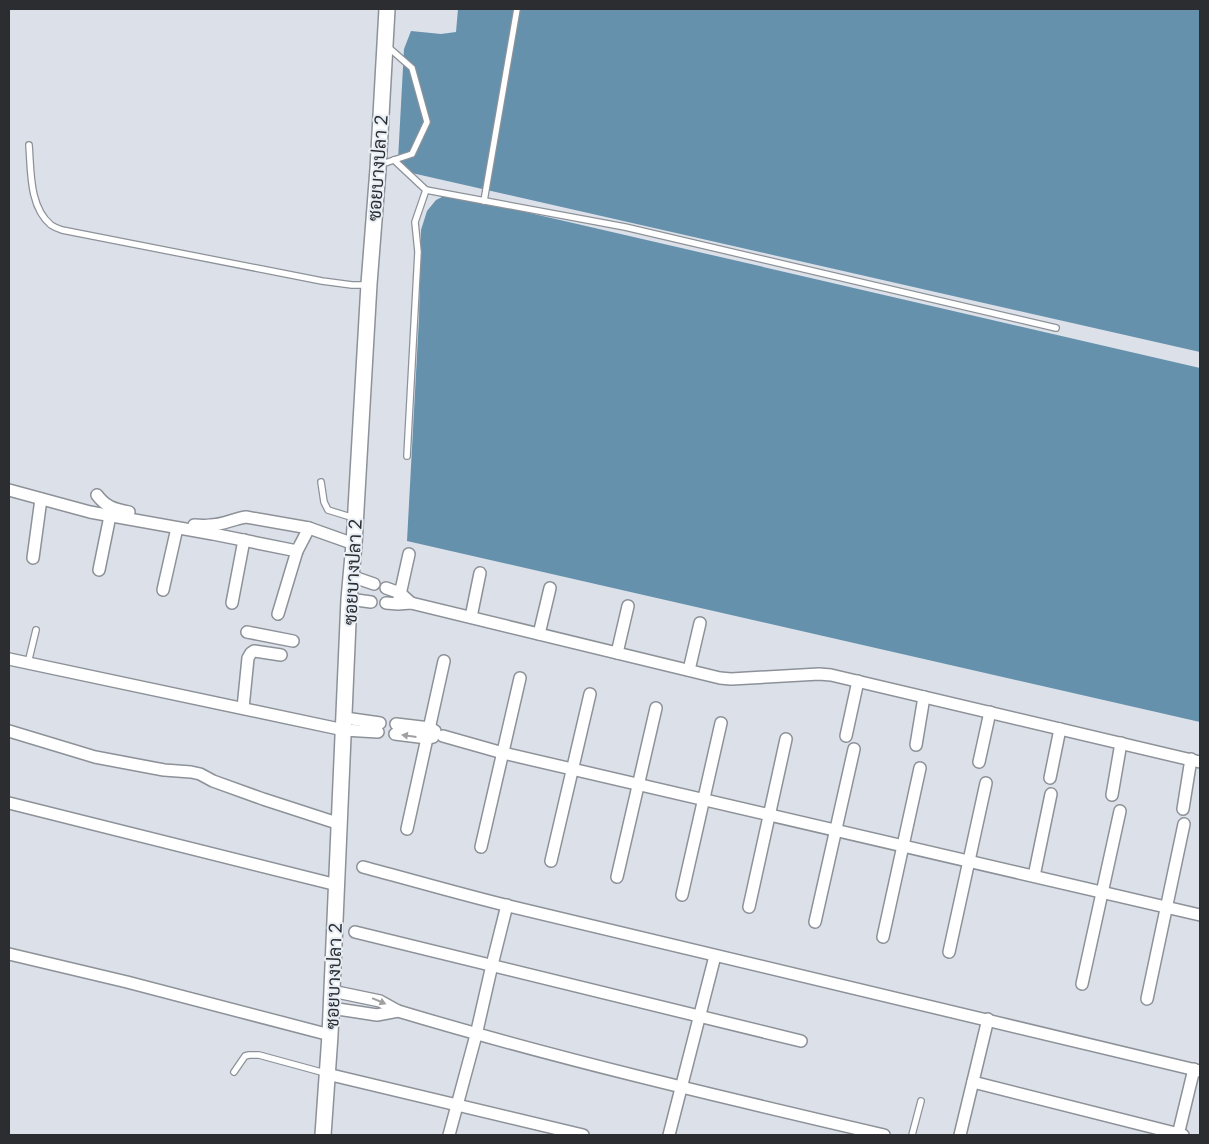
<svg xmlns="http://www.w3.org/2000/svg" width="1209" height="1144" viewBox="0 0 1209 1144" font-family="Lato,Sarabun,sans-serif">
<rect width="100%" height="100%" fill="#dbe0e9"/>
<g fill="#6591ac">
<path d="M 458,9 L 1200,9 L 1200,352 L 403,171 L 398,160 L 404,49 L 411,31 L 441,34 L 456,32 Z"/>
<path d="M 448,194 L 1200,368 L 1200,722 L 407,541 L 419,318 L 421,230 L 427,211 L 436,200 Z"/>
</g>
<g fill="none" stroke-linecap="round" stroke-linejoin="round">
<g stroke="#8d9299" stroke-width="8">
<g id="lane">
<path d="M 29,145 C 31,170 29,207 51,225 C 54,227 59,229 62,230 L 322,281 L 352,285 L 367,285"/>
<path d="M 394,160 L 426,190 L 415,222 L 418,252 L 407,456"/>
<path d="M 379,165 L 412,154 L 427,122 L 412,68 L 388,47"/>
<path d="M 426,190 L 625,227 L 1056,328"/>
<path d="M 484,201 L 517,9"/>
<path d="M 321,482 L 324,502 L 328,510 L 354,518"/>
<path d="M 28,663 L 36,630"/>
<path d="M 234,1072 L 245,1056 L 249,1055 L 259,1055 L 325,1073"/>
<path d="M 912,1135 L 921,1101"/>
</g>
</g>
<g stroke="#8d9299" stroke-width="14">
<g id="street">
<path d="M 9,490 L 90,512 L 213,534 L 297,551 L 309,528"/>
<path d="M 97,495 C 106,507 114,509 129,512"/>
<path d="M 194,525 C 199,525 205,526 210,525 C 222,525 233,519 246,517 L 309,528 L 354,544"/>
<path d="M 33,558 L 41,499"/>
<path d="M 99,570 L 110,516"/>
<path d="M 351,576 L 374,584"/>
<path d="M 163,590 L 177,528"/>
<path d="M 349,599 L 371,602"/>
<path d="M 399,599 L 409,554"/>
<path d="M 232,603 L 244,540"/>
<path d="M 386,603 L 398,604 L 411,603 L 400,593 L 386,588"/>
<path d="M 411,603 L 720,678 L 731,679 L 819,674 L 831,675 L 1200,762"/>
<path d="M 278,614 L 297,551"/>
<path d="M 471,617 L 480,573"/>
<path d="M 247,632 L 293,641"/>
<path d="M 539,634 L 550,588"/>
<path d="M 617,653 L 628,606"/>
<path d="M 9,659 L 344,730 L 378,732"/>
<path d="M 689,670 L 700,623"/>
<path d="M 243,708 L 248,658 L 251,653 L 254,651 L 281,655"/>
<path d="M 345,718 L 380,723"/>
<path d="M 396,724 L 430,728 L 435,731"/>
<path d="M 9,731 L 95,757 L 164,770 L 191,772 L 200,774 L 213,781 L 263,799 L 340,824"/>
<path d="M 395,734 L 427,738 L 433,737"/>
<path d="M 443,736 L 503,753 L 1200,915"/>
<path d="M 846,736 L 858,681"/>
<path d="M 916,745 L 924,697"/>
<path d="M 979,762 L 990,712"/>
<path d="M 1050,778 L 1060,729"/>
<path d="M 1112,795 L 1121,743"/>
<path d="M 9,803 L 337,885"/>
<path d="M 1183,809 L 1191,759"/>
<path d="M 407,829 L 444,661"/>
<path d="M 481,847 L 520,678"/>
<path d="M 551,861 L 590,694"/>
<path d="M 363,867 C 412,880 460,894 509,906 C 739,963 970,1015 1200,1071"/>
<path d="M 1034,876 L 1051,794"/>
<path d="M 617,877 L 656,708"/>
<path d="M 682,895 L 721,723"/>
<path d="M 749,907 L 786,739"/>
<path d="M 815,922 L 854,749"/>
<path d="M 355,932 L 801,1041"/>
<path d="M 883,937 L 920,768"/>
<path d="M 949,952 L 986,783"/>
<path d="M 9,954 L 127,982 L 330,1035"/>
<path d="M 1082,984 L 1120,811"/>
<path d="M 1147,999 L 1184,824"/>
<path d="M 331,1008 L 377,1015 L 398,1011 L 380,1001 L 332,991"/>
<path d="M 398,1011 C 558,1059 721,1097 884,1135"/>
<path d="M 327,1074 L 583,1135"/>
<path d="M 973,1082 L 1183,1135"/>
<path d="M 449,1135 L 476,1035 L 492,965 L 507,905"/>
<path d="M 669,1135 L 715,956"/>
<path d="M 960,1135 L 988,1019"/>
<path d="M 1178,1135 L 1194,1069"/>
</g>
</g>
<g stroke="#8d9299" stroke-width="18">
<path id="secondary" d="M 323,1135 L 330,1035 L 349,599 L 354,544 L 369,284 L 378,169 L 387,9"/>
</g>
<use href="#lane" stroke="#fff" stroke-width="5.5"/>
<use href="#street" stroke="#fff" stroke-width="11"/>
<use href="#secondary" stroke="#fff" stroke-width="15"/>
</g>
<defs><path id="oneway-solid" d="M-6-.8H1V-3.2L6.5 0L1 3.2V.8H-6Z" transform="scale(1.25)"/></defs>
<g fill="#a0a0a2">
<use href="#oneway-solid" transform="translate(409 736) rotate(-172)"/>
<use href="#oneway-solid" transform="translate(379 1001) rotate(23)"/>
</g>
<g text-anchor="middle" dominant-baseline="central" stroke-width="4" stroke-linejoin="round" paint-order="stroke">
<g font-size="18" fill="#2b2d30" stroke="#e8eef6">
<text transform="translate(377 168) rotate(-86)">ซอยบางปลา 2</text>
<text transform="translate(352 572) rotate(-87)">ซอยบางปลา 2</text>
<text transform="translate(333 976) rotate(-88)">ซอยบางปลา 2</text>
</g>
</g>
<rect width="1209" height="1144" fill="none" stroke="#2b2d30" stroke-width="20"/>
</svg>
